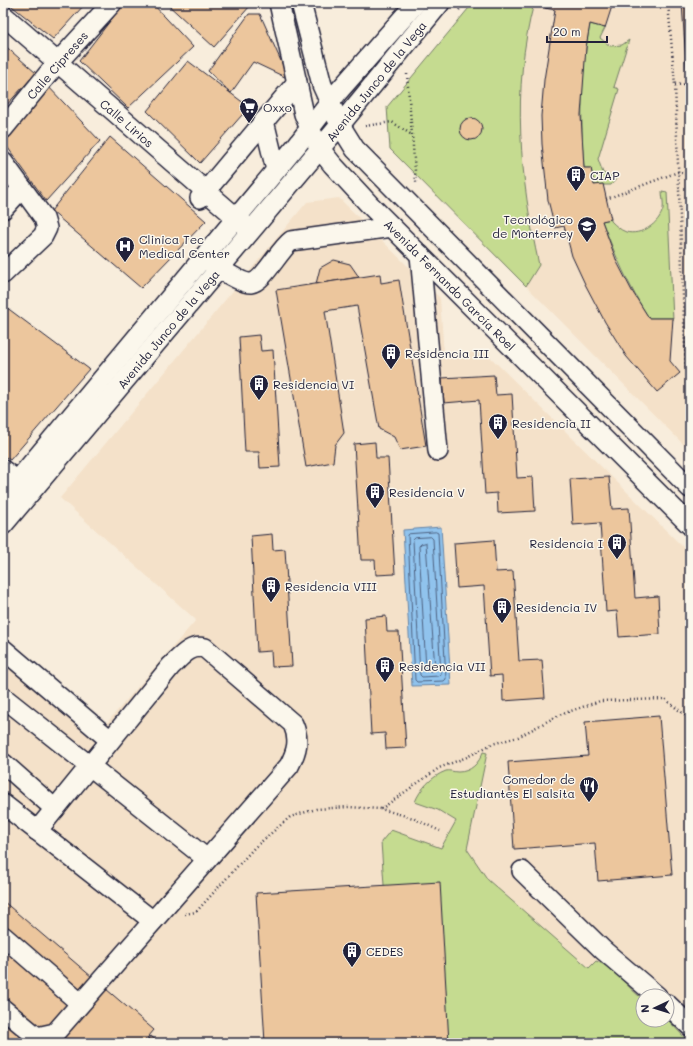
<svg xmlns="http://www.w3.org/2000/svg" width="693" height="1046" viewBox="0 0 693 1046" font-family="Mali,sans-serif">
<rect width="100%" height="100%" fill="#f8eddc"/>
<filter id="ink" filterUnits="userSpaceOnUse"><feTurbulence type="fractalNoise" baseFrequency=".025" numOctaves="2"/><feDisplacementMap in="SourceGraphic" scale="8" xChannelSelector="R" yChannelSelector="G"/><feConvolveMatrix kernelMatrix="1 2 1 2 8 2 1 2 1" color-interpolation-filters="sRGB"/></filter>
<g filter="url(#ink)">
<g fill="#f4e1c9" fill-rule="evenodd">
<path d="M 473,3 L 690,3 L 690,451 L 390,149 L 387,107 Z"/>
<path d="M 339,198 L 440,298 L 444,356 L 484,351 L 690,554 L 690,1043 L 159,1043 L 151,1036 L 144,1043 L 3,1043 L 3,634 L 104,726 L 196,620 L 60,498 L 307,202 ZM 643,996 L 667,996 L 667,1020 L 643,1020 Z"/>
</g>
<g fill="#c5db90" stroke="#747e66">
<path d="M 473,3 L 534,3 C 511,89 520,179 539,265 L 526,286 L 390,149 L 387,107 Z"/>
<path d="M 590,24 L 605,28 L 600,38 L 610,46 L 622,45 L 629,40 L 614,87 L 619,89 L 598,159 L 603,173 L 617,178 L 611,185 L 594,185 L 591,168 L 584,168 C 580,120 581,72 590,24 Z"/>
<path d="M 662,191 L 667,192 L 673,320 L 673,318 L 649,318 C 629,287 615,255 602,221 L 611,219 L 611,221 C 615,225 620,230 626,232 C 641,236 659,224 663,209 C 664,203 662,197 662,191 Z"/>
<path d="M 686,199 L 690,200 L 690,253 Z"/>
<path d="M 483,752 L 487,753 L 467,849 L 488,880 L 589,968 L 596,961 C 616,968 626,987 643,999 L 643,1020 L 667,1020 L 667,1019 L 688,1041 L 685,1043 L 449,1043 L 384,885 L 381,842 L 391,830 L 441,848 L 456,821 L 438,810 L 415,802 C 420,789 432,776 446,771 C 449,770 454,772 458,772 C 471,772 479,763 483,752 Z"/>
</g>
<path fill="#90c3ed" stroke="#6483a6" d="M 441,527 L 451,685 L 412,686 L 403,530 Z"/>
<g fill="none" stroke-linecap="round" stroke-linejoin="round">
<g stroke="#4e6282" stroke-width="1">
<path d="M 436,532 L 438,533 L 446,679 L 444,681 L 417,682 L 415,680 L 408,535 L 409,534 Z"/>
<path d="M 431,537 L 433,539 L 441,674 L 439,676 L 422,677 L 420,675 L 413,540 L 415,538 Z"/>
<path d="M 426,543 L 435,669 L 433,671 L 428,671 L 426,669 L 419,546 L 421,544 Z"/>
</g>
</g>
<g fill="#ecc69d" stroke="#22223b">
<path d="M 8,3 L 86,3 L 53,39 Z"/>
<path d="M 124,3 L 152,3 L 193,47 L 128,108 L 79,61 Z"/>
<path d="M 166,3 L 250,3 L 250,6 L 214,47 Z"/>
<path d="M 547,3 L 613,3 L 605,28 L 590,24 L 586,47 L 581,115 L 584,168 L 591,168 L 594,185 L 603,184 L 611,219 L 602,221 L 617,262 L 632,291 L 649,318 L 673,318 L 670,361 L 680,373 L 657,392 L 626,356 L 605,322 L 585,284 L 572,256 L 564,226 L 555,228 L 548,200 L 542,144 L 541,116 L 544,80 L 555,10 L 545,8 Z"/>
<path d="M 682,3 L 690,3 L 690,77 L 687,77 Z"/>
<path d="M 249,14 L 260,14 L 289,79 L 253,62 L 231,93 L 208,71 Z"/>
<path d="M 3,44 L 36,73 L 3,109 Z"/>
<path d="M 188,61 L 249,107 L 200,163 L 147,111 Z"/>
<path d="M 46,84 L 100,141 L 46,201 L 3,141 Z"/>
<circle cx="471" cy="129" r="11"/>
<path d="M 110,137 L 206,221 L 141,288 L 51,211 Z"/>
<path d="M 334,260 L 350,264 L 359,277 L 316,284 L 320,268 Z"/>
<path d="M 380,274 L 381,283 L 399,280 L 426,446 L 400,450 L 394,437 L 379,429 L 357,306 L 325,311 L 344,433 L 335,445 L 333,462 L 306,467 L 276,290 Z"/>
<path d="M 6,307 L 89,369 L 10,460 L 3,455 L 3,310 Z"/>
<path d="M 259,335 L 261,351 L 273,350 L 280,467 L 260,468 L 259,452 L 245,452 L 239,337 Z"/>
<path d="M 494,375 L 496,395 L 512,394 L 517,478 L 533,477 L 535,511 L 498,513 L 497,493 L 485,494 L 479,400 L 444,403 L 442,378 Z"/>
<path d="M 375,442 L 376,458 L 388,458 L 395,574 L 376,575 L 375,560 L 361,560 L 354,444 Z"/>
<path d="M 609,477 L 612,509 L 629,508 L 635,598 L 658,596 L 660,634 L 619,637 L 617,611 L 606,612 L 600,523 L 573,525 L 570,479 Z"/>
<path d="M 272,534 L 273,550 L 285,549 L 292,666 L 272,667 L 271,651 L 257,652 L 251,536 Z"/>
<path d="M 494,540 L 496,572 L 513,571 L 519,661 L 542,660 L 545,698 L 503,701 L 502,675 L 490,676 L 484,586 L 457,588 L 454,543 Z"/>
<path d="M 386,616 L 387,632 L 399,632 L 406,748 L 386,749 L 385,733 L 371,734 L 365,618 Z"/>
<path d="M 659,716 L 672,875 L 598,881 L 595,843 L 514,849 L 508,762 L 588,756 L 585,722 Z"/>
<path d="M 440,882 L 449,1043 L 265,1043 L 256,893 Z"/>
<path d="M 3,901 L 154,1030 L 143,1043 L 3,1043 Z"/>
<path d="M 151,1036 L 159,1043 L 144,1043 Z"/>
</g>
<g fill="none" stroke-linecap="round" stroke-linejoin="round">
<g stroke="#22223b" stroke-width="22">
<g id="minor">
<path d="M 279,3 L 304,114 L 310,129 L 320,149 L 332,164 L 369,204 L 690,525"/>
<path d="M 301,3 L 322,85 L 340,125 L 355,149 L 690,488"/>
<path d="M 3,15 L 246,226"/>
<path d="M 264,121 L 276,170"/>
<path d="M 3,129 L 57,63 L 112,3"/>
<path d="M 3,162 L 44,218 L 47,228 L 43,236 L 3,274"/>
<path d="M 200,198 L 297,82"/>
<path d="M 3,209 L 22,188"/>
<path d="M 420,255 L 438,451"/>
<path d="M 210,262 C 217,267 242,284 251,283 C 263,282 279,250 291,241 L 392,227"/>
<path d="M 3,470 L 27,488"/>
<path d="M 3,498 L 297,145 L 338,92 L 416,3"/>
<path d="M 3,525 L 340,125 L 440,3"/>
<path d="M 3,649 L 110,740"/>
<path d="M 3,697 L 207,859"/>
<path d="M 3,763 L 55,809"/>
<path d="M 3,804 L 153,921"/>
<path d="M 522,871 L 603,950 L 657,996"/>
<path d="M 3,936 L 80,1003"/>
<path d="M 667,1004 L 690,1026"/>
<path d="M 3,1009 L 37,1037 L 55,1033 L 289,766 C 297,751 300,740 293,724 L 205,648 C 190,644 181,657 171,666 L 37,831"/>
</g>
</g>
<g stroke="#22223b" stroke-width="2.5" stroke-dasharray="1 3" stroke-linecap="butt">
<path d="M 668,3 L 675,85 L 687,400 L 690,404"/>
<path d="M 459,10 L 465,3"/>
<path d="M 407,74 L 416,183"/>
<path d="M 675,85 L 690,84"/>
<path d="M 365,126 L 392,122 L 412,135"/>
<path d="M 606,199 L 678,172 L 690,175"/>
<path d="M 381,809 L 439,768 L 467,757 L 492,744 L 518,737 L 559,715 L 600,701 L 665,699 L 690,719"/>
<path d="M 185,914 L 196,912 L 254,848 L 290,817 L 316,809 L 349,807 L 381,809 L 413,818 L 440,831"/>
</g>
<use href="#minor" stroke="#fbf7ec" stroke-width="19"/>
</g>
</g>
<defs>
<g id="supermarket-pin" transform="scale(1)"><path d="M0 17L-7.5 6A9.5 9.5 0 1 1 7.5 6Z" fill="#22223b" stroke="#fbf7ec"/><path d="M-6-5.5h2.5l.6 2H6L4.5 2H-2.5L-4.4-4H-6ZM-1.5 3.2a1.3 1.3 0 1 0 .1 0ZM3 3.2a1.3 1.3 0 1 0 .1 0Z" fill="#fff"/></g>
<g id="building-pin" transform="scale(1)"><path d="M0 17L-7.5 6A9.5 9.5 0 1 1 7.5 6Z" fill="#22223b" stroke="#fbf7ec"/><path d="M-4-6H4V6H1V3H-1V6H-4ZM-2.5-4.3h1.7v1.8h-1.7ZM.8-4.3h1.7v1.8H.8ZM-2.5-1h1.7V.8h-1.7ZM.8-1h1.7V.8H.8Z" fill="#fff"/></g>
<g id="university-pin" transform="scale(1)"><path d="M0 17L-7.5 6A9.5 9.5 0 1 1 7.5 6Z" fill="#22223b" stroke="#fbf7ec"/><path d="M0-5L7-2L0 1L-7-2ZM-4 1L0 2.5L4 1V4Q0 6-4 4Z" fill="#fff"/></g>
<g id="hospital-pin" transform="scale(1)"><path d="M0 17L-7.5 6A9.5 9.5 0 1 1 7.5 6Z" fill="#22223b" stroke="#fbf7ec"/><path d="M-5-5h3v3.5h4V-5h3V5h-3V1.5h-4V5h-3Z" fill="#fff"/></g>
<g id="restaurant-pin" transform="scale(1)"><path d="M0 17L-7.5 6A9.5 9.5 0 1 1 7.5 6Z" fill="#22223b" stroke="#fbf7ec"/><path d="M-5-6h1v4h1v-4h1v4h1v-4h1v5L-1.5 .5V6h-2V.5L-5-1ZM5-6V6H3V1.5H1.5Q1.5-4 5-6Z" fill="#fff"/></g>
</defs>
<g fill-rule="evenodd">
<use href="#supermarket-pin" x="249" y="107"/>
<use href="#building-pin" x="576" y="175"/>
<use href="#university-pin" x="587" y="226"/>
<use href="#hospital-pin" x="125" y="246"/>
<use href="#building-pin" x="391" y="353"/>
<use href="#building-pin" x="259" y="384"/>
<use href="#building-pin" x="498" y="423"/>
<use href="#building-pin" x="375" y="492"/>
<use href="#building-pin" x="617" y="543"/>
<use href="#building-pin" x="271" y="586"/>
<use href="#building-pin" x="502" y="607"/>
<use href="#building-pin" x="385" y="666"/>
<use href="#restaurant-pin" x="589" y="786"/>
<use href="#building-pin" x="352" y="951"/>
</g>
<g text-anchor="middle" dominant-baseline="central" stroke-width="3" stroke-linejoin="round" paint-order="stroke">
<g font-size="12" fill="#22223b" stroke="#fbf7ec">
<text transform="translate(57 65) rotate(-49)">Calle Cipreses</text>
<text transform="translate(376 81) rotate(-51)">Avenida Junco de la Vega</text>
<text transform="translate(127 123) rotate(41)">Calle Lirios</text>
<text transform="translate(450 285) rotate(45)">Avenida Fernando García Roel</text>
<text transform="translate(168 329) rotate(-50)">Avenida Junco de la Vega</text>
</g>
<g font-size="12" fill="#22223b" stroke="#fbf7ec" text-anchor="start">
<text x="263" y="107">Oxxo</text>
<text x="590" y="175">CIAP</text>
<text x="573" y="219" text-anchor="end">Tecnológico<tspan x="573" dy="14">de Monterrey</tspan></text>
<text x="139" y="239">Clinica Tec<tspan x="139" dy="14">Medical Center</tspan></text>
<text x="405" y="353">Residencia III</text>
<text x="273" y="384">Residencia VI</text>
<text x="512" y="423">Residencia II</text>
<text x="389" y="492">Residencia V</text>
<text x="603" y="543" text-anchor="end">Residencia I</text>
<text x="285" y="586">Residencia VIII</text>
<text x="516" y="607">Residencia IV</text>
<text x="399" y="666">Residencia VII</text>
<text x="575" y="779" text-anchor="end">Comedor de<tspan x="575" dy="14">Estudiantes El salsita</tspan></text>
<text x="366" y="951">CEDES</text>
</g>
</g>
<rect width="693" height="1046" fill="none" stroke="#fbf7ec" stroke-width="16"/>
<rect x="8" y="8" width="677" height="1030" fill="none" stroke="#22223b" stroke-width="1.5" filter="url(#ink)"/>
<g transform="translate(655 1008) rotate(266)"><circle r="19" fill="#fbf7ec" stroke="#a4a2a5"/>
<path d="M0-3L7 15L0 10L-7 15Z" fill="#22223b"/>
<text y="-6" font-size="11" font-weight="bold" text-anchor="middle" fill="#22223b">N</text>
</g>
<path d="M547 36v6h60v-6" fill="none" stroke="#22223b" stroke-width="2"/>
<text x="553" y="36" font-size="12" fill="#22223b" stroke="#fbf7ec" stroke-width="3" paint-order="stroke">20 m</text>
</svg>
